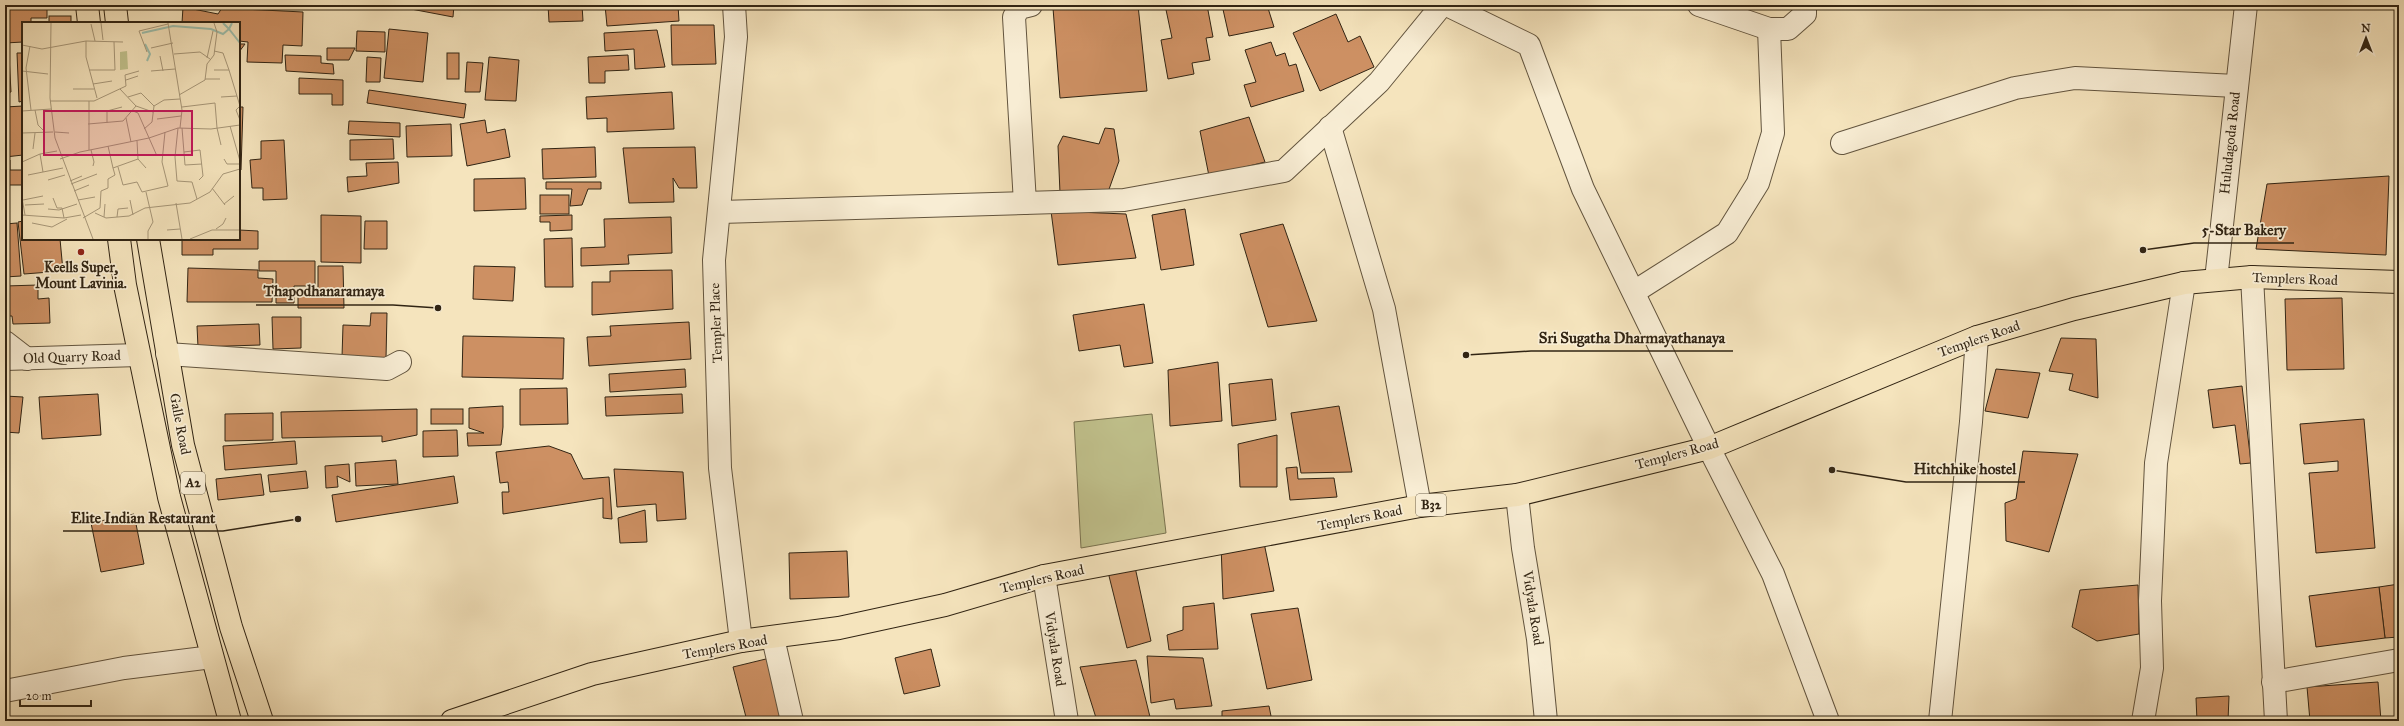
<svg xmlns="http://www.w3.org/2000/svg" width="2404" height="726" viewBox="0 0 2404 726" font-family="'IM FELL Great Primer',serif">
<rect width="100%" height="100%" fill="#f5e4bd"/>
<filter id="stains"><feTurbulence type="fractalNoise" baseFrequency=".005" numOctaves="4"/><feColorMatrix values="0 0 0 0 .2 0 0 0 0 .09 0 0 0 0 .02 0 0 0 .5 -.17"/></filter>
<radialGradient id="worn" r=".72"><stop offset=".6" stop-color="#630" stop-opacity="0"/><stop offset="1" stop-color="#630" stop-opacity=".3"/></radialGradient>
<path fill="#c1c28d" stroke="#797350" d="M 1152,414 L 1166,533 L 1081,548 L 1074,422 Z"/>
<g fill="#cd9063" stroke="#312413">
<path d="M 5,5 L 47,5 L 47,18 L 31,18 L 31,23 L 23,23 L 23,42 L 5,43 Z"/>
<path d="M 411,5 L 454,5 L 453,17 L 411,9 Z"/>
<path d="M 548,5 L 582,5 L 583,21 L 549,22 Z"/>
<path d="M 605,5 L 678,5 L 679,21 L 607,26 Z"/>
<path d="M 1076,5 L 1138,5 L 1147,91 L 1060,98 L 1053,8 Z"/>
<path d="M 1165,5 L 1207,5 L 1213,37 L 1206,38 L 1210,60 L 1192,63 L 1194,74 L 1168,79 L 1161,40 L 1172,38 Z"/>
<path d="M 1222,5 L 1267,5 L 1274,27 L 1229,36 Z"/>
<path d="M 183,7 L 218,14 L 222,8 L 303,12 L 302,46 L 283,45 L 282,63 L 247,62 L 248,42 L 239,41 L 239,23 L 182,23 Z"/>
<path d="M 1336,14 L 1348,42 L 1360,36 L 1374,67 L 1320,91 L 1293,33 Z"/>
<rect x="49" y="16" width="22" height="7"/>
<path d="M 671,25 L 714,25 L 716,64 L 672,65 Z"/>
<path d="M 389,29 L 428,33 L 423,82 L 384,78 Z"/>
<path d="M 657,30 L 665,67 L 635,69 L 634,49 L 605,51 L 604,33 Z"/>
<path d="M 357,31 L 385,32 L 385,52 L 356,51 Z"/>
<path d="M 1271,42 L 1276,56 L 1285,53 L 1289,66 L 1296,64 L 1304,91 L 1251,107 L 1244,85 L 1256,82 L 1245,50 Z"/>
<path d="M 239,44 L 245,44 L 239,52 Z"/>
<path d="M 327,48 L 355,48 L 349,60 L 327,60 Z"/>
<path d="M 17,53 L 23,53 L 23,101 L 19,102 Z"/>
<rect x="447" y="53" width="12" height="26"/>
<path d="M 285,55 L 321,56 L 321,63 L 333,64 L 334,74 L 286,71 Z"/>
<path d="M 628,55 L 629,70 L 605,71 L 605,83 L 589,83 L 588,57 Z"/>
<path d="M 5,56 L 9,56 L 11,92 L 5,93 Z"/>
<path d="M 367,57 L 381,58 L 380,82 L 366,82 Z"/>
<path d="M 489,57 L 519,60 L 516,101 L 485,100 Z"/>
<path d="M 467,62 L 483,63 L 480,92 L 465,92 Z"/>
<path d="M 299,78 L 343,80 L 343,105 L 332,105 L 332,94 L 299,94 Z"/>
<path d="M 369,90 L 466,104 L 464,118 L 367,103 Z"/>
<path d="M 672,92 L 674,129 L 607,132 L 607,118 L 587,119 L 586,97 Z"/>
<path d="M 23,106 L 23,155 L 5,157 L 5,107 Z"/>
<path d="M 239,107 L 243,107 L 241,170 L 239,170 Z"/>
<path d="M 1249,117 L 1265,162 L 1209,176 L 1200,131 Z"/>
<path d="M 485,120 L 487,133 L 505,129 L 510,157 L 467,166 L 460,124 Z"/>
<path d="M 349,121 L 400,123 L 400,137 L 348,134 Z"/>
<path d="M 451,124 L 452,156 L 407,157 L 406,126 Z"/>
<path d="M 1105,128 L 1114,129 L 1119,161 L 1107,195 L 1060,193 L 1058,146 L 1063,136 L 1099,144 Z"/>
<path d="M 393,139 L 394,159 L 350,160 L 350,140 Z"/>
<path d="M 284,140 L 287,199 L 263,200 L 263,188 L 252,188 L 250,160 L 261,159 L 261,141 Z"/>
<path d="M 595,147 L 596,177 L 543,179 L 542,149 Z"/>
<path d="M 695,147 L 697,188 L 679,188 L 673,178 L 674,202 L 629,203 L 623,148 Z"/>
<path d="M 5,160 L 10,160 L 10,170 L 23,170 L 23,185 L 5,185 Z"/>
<path d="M 398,162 L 399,183 L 348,192 L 347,177 L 367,176 L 366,163 Z"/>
<path d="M 2389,176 L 2386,255 L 2256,249 L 2267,184 Z"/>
<path d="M 525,178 L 526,209 L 474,211 L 474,179 Z"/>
<path d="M 546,182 L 601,182 L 601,189 L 588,189 L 582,205 L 570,206 L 572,189 L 546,189 Z"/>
<rect x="540" y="195" width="29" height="19"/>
<path d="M 1185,209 L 1194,265 L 1161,270 L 1152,215 Z"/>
<path d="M 1051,211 L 1126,214 L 1136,258 L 1058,265 Z"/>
<path d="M 321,215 L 361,216 L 361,263 L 321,262 Z"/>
<path d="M 572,215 L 572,230 L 550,231 L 550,222 L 540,222 L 540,216 Z"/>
<path d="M 671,217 L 672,253 L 628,255 L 629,264 L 581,266 L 581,248 L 605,247 L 604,219 Z"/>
<path d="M 23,221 L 23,239 L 60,239 L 63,271 L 24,274 L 18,222 Z"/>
<path d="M 365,221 L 387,221 L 387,249 L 364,249 Z"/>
<path d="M 17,223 L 21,276 L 5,277 L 5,224 Z"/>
<path d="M 1283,224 L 1317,321 L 1268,327 L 1240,234 Z"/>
<path d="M 239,230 L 258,231 L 258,249 L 213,249 L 213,255 L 182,255 L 182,239 L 239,239 Z"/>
<path d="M 572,238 L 573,287 L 545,287 L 544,239 Z"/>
<path d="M 259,261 L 315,261 L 315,286 L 294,286 L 294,303 L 276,303 L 276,271 L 259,271 Z"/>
<path d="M 318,266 L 343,266 L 344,308 L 298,308 L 298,291 L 318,291 Z"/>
<path d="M 474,266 L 515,267 L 513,301 L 473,299 Z"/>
<path d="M 188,268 L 258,270 L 258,278 L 273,279 L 272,302 L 187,302 Z"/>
<path d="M 672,270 L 673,309 L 592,315 L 592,282 L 610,282 L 610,271 Z"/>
<path d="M 38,285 L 38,299 L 49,298 L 50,323 L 13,324 L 12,316 L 5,316 L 5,286 Z"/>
<path d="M 2342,298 L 2344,369 L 2287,370 L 2285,299 Z"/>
<path d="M 1144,304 L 1153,363 L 1124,367 L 1120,345 L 1079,351 L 1073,315 Z"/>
<path d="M 371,313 L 387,313 L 386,358 L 342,357 L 343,325 L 370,326 Z"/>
<path d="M 272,317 L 301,317 L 301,348 L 273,349 Z"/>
<path d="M 689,322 L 691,359 L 589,366 L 587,337 L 611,336 L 610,326 Z"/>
<path d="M 259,324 L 260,345 L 198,347 L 197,326 Z"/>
<path d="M 463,336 L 564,338 L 563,379 L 462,377 Z"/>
<path d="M 2061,338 L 2096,339 L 2098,398 L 2069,390 L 2073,374 L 2049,371 Z"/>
<path d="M 1218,362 L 1222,421 L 1170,426 L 1168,370 Z"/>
<path d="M 685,369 L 686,387 L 610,392 L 609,374 Z"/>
<path d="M 1996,369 L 2040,373 L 2028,418 L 1985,411 Z"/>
<path d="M 1272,379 L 1276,420 L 1232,426 L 1229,384 Z"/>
<path d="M 2242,386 L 2251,463 L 2240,464 L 2235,425 L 2213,428 L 2208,390 Z"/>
<path d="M 567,388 L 568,424 L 520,425 L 520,389 Z"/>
<path d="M 98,394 L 101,435 L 42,439 L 39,397 Z"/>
<path d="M 682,394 L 683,413 L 606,416 L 605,397 Z"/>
<path d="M 5,396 L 23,397 L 19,433 L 5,432 Z"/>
<path d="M 503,406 L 503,427 L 501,445 L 468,446 L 467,433 L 484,433 L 469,428 L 469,408 Z"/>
<path d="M 1339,406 L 1352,472 L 1301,473 L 1291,413 Z"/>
<path d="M 417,409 L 417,435 L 382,442 L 382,436 L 282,438 L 281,412 Z"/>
<rect x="431" y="409" width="32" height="15"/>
<path d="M 273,413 L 273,440 L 225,441 L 225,414 Z"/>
<path d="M 2364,419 L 2375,548 L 2316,553 L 2309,473 L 2338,471 L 2338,461 L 2304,464 L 2300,424 Z"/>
<path d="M 457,430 L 458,456 L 423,457 L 423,431 Z"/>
<path d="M 1277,435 L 1277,487 L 1240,487 L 1238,444 Z"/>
<path d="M 295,441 L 297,464 L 225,470 L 223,446 Z"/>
<path d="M 549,446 L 571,454 L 583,479 L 609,477 L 612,519 L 603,518 L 603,498 L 503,514 L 502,492 L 509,492 L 508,482 L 500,483 L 496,452 Z"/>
<path d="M 2023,451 L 2078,454 L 2049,552 L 2006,541 L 2005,503 L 2016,499 Z"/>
<path d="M 396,460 L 398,484 L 356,486 L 355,463 Z"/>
<path d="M 349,464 L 350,482 L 337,476 L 338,487 L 326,488 L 325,466 Z"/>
<path d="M 1297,467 L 1298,479 L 1334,478 L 1337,497 L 1290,500 L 1286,468 Z"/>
<path d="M 614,469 L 683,472 L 686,519 L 657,521 L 656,504 L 617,507 Z"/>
<path d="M 306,471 L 308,488 L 270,492 L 268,475 Z"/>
<path d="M 261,474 L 264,495 L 218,500 L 216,479 Z"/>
<path d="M 454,476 L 458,503 L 336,522 L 332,495 Z"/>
<path d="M 645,510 L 647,542 L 620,543 L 618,518 Z"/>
<path d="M 134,514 L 144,564 L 101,572 L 91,523 Z"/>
<path d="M 1263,538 L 1274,591 L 1223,599 L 1221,545 Z"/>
<path d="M 847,551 L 849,597 L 790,599 L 789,553 Z"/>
<path d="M 1135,567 L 1151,641 L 1127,648 L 1107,568 Z"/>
<path d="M 2399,584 L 2399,637 L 2385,638 L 2379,587 Z"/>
<path d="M 2138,585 L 2139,634 L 2097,641 L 2072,627 L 2080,590 Z"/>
<path d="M 2379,587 L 2385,638 L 2316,647 L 2309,596 Z"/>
<path d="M 1214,603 L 1218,649 L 1169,650 L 1167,635 L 1183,630 L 1183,607 Z"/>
<path d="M 1298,608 L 1312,680 L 1267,689 L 1251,614 Z"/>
<path d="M 931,649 L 940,686 L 904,694 L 895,658 Z"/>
<path d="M 1147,656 L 1203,658 L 1212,706 L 1176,709 L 1174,699 L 1151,703 Z"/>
<path d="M 770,658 L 787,721 L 747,721 L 733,667 Z"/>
<path d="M 1136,660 L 1151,721 L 1097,721 L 1080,667 Z"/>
<path d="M 2399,673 L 2399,717 L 2397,717 L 2395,674 Z"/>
<path d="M 2378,682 L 2381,721 L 2310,721 L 2307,687 Z"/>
<path d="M 2229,696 L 2228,721 L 2197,721 L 2196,698 Z"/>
<path d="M 1269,706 L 1272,721 L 1222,721 L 1222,711 Z"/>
</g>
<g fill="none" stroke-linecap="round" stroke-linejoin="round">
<g stroke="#62543e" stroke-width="24">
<g id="minor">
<path d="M 734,5 L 736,37 L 714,260 L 720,468 L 741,641"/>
<path d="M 1447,5 L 1529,45 L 1583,189 L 1709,448 L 1773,574 L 1828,721"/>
<path d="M 1699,5 L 1769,29 L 1788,29 L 1805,14 L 1805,5"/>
<path d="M 1330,127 L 1384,309 L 1420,506"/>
<path d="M 1842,143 L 2015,88 L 2075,78 L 2236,86"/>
<path d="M 1025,203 L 1014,17 L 1019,8 L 1031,5"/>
<path d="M 720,212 L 1124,200 L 1284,171 L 1379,82 L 1442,5"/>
<path d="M 2252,277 L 2276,721"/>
<path d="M 2216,280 L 2246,5"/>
<path d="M 1634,292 L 1727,233 L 1758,183 L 1773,133 L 1769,29"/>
<path d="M 5,342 L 27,359"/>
<path d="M 167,354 L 387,369 L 400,362"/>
<path d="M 5,359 L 139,355"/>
<path d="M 1517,495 L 1523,548 L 1538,639 L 1546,721"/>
<path d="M 1044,576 L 1067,721"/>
<path d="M 773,638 L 792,721"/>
<path d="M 2273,682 L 2399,660"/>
<path d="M 5,691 L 124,668 L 212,657"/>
<path d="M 1940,721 L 1971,422 L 1977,337"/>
<path d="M 2143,721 L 2152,668 L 2150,601 L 2156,463 L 2184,283"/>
</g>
</g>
<g stroke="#312413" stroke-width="24">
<path id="major" d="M 452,721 L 592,674 L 741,641 L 839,628 L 945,605 L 1044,576 L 1420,506 L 1517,495 L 1709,448 L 1977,337 L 2074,309 L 2184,283 L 2252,277 L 2399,282"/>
</g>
<g stroke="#312413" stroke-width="24">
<g id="highway">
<path d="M 87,5 L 89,23"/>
<path d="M 115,5 L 117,23"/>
<path d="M 119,239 L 125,285 L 169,497 L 230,721"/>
<path d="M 148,239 L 183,445 L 231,627 L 262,721"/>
</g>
</g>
<use href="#minor" stroke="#f8edd4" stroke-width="22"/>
<use href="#major" stroke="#f5e4bd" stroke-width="22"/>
<use href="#highway" stroke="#f5e4bd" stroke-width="22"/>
</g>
<circle fill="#8f2418" stroke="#f8edd4" stroke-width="1.5" cx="81" cy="252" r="4"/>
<g text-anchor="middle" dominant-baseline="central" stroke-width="3.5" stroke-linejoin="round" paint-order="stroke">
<g fill="#f8edd4" stroke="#6d604d" stroke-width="1">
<rect x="181" y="472" width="24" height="22" rx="3"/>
<rect x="1416" y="494" width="30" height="22" rx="3"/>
</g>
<g font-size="13" font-weight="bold" fill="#312413">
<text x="193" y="483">A2</text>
<text x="1431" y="505">B32</text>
</g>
<g font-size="14" fill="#312413" stroke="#f8edd4">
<text transform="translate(2230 143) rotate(-84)">Huludagoda Road</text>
<text transform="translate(2295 279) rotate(2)">Templers Road</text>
<text transform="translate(716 323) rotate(-92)">Templer Place</text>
<text transform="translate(1979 339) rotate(-19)">Templers Road</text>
<text transform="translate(72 357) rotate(-2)">Old Quarry Road</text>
<text transform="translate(180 424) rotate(79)">Galle Road</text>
<text transform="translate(1677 454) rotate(-15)">Templers Road</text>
<text transform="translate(1360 518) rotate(-11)">Templers Road</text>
<text transform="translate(1042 579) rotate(-13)">Templers Road</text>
<text transform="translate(1533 608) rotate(81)">Vidyala Road</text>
<text transform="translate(725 647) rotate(-10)">Templers Road</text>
<text transform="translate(1055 649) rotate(81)">Vidyala Road</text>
</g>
<g font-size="14" font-weight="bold" fill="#312413" stroke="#f8edd4">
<text x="81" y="267">Keells Super,<tspan x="81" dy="16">Mount Lavinia.</tspan></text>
</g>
</g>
<g transform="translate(22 22)">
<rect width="218" height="218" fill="#f5e4bd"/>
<path d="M 105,29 L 106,47 L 98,48 L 98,30 Z" fill="#c1c28d"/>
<path fill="none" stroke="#9dbfad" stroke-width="2" d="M 210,1 L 207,7 L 218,21M 120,11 L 151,4 L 189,7 L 201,12 L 207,7 L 201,1M 123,22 L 128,32 L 125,39"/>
<path fill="none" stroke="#a79779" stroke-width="1" d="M 29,1 L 28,76 L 33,116 L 71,217M 79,1 L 81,18M 146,1 L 160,88 L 158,106M 69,2 L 73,19M 64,19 L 64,35 L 75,76M 0,23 L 20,27 L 64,19 L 101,20M 8,24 L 4,46 L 9,88M 129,26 L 151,21M 192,29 L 201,31 L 207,48 L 218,84 L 214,88 L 218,98M 125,30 L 117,9 L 146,2M 152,32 L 178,30 L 188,37M 138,34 L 141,49M 185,36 L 191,9M 67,48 L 93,48 L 92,20M 192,48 L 207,48M 0,49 L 26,52M 129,49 L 153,47M 183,57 L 198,57M 104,58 L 116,54M 71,62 L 90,59M 51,67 L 72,67M 98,67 L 114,84 L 131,90M 157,73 L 183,58 L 185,42 L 192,33 L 195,10 L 192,1M 106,75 L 119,71 L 132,84 L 130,100 L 122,107M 199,75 L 215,74M 28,79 L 72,79 L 104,64 L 103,53 L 117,49M 67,79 L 67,128M 132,84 L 142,78 L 158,77M 160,85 L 193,81 L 195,106M 13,88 L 16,103 L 23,110M 0,89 L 29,87M 111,89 L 116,91 L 135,134M 104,96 L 109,120M 135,97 L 159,94M 85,101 L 85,89 L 100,85M 66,102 L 101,99 L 114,84M 208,104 L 218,139M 156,106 L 153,135 L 155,159 L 170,160 L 175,177M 160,106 L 163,143 L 180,142M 195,106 L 199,123M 33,110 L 47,111M 0,111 L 31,110M 86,124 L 91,146 L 116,137 L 115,119M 11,127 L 13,111M 69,128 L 72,140 L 71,144M 162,130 L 178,128 L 181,154 L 177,158M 18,132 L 21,150M 38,137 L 58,130 L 127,116 L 156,106 L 189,107 L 218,103M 116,137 L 124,146M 202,137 L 205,142 L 218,142M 0,140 L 18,132 L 35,129M 96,145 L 101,163 L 115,160 L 120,170 L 146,164 L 140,140 L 143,110M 6,153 L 41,146M 26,158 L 43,153M 48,159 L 60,154M 49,162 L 75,152M 190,166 L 203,183M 52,169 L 67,163M 124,170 L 131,200 L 126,209 L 126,217M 0,176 L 3,193M 31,176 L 35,186 L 40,186 L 42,196M 1,178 L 21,174M 56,178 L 73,175M 108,178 L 111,193M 154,181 L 160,217M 202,182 L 212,174M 3,183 L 22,182M 26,187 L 37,188 L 55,182M 73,191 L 84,196 L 107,194 L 123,186 L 168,181 L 188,170 L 201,152 L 218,147M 0,193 L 42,196 L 59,193M 82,195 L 83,182M 95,195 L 96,187 L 106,186M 61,196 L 78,186 L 79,169 L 86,166 L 86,157 L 93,153 L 91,146M 10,201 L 30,205 L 45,197M 194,207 L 201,202 L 204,196M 145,208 L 158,207M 168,217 L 190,208 L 218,208"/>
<path fill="#c2185b" fill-opacity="0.15" stroke="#c2185b" stroke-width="2" d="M 22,89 L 170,89 L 170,133 L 22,133 Z"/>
<rect width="218" height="218" fill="none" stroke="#312413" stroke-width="2"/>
</g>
<path fill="none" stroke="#312413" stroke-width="1.5" d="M2143 250L2194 243H2294M438 308L393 305H256M1466 355L1531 351H1733M1832 470L1906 482H2025M298 519L223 531H63"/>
<g fill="#312413" stroke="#f8edd4" stroke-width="1.5">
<circle cx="2143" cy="250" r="4"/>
<circle cx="438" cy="308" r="4"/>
<circle cx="1466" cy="355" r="4"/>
<circle cx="1832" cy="470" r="4"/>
<circle cx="298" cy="519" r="4"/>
</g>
<g font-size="15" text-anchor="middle" font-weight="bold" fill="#312413" stroke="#f8edd4" stroke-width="3.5" stroke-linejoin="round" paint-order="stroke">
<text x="2244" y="235">5-Star Bakery</text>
<text x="324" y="296">Thapodhanaramaya</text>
<text x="1632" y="343">Sri Sugatha Dharmayathanaya</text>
<text x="1965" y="474">Hitchhike hostel</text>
<text x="143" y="523">Elite Indian Restaurant</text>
</g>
<rect width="2404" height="726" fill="none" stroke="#f5e4bd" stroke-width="20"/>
<rect x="6" y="6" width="2392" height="714" fill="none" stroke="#312413" stroke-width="2"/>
<rect x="10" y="10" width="2384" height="706" fill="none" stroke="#312413"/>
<g transform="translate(2366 38)" stroke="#f8edd4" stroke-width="3" paint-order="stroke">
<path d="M0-3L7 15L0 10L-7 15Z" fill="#312413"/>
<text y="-6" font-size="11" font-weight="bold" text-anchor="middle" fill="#312413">N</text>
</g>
<path d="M20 700v6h71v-6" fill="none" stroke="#312413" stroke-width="2"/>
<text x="26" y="700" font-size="12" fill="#312413" stroke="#f8edd4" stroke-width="3" paint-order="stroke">20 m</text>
<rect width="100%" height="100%" filter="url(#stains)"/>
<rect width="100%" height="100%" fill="url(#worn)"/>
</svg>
